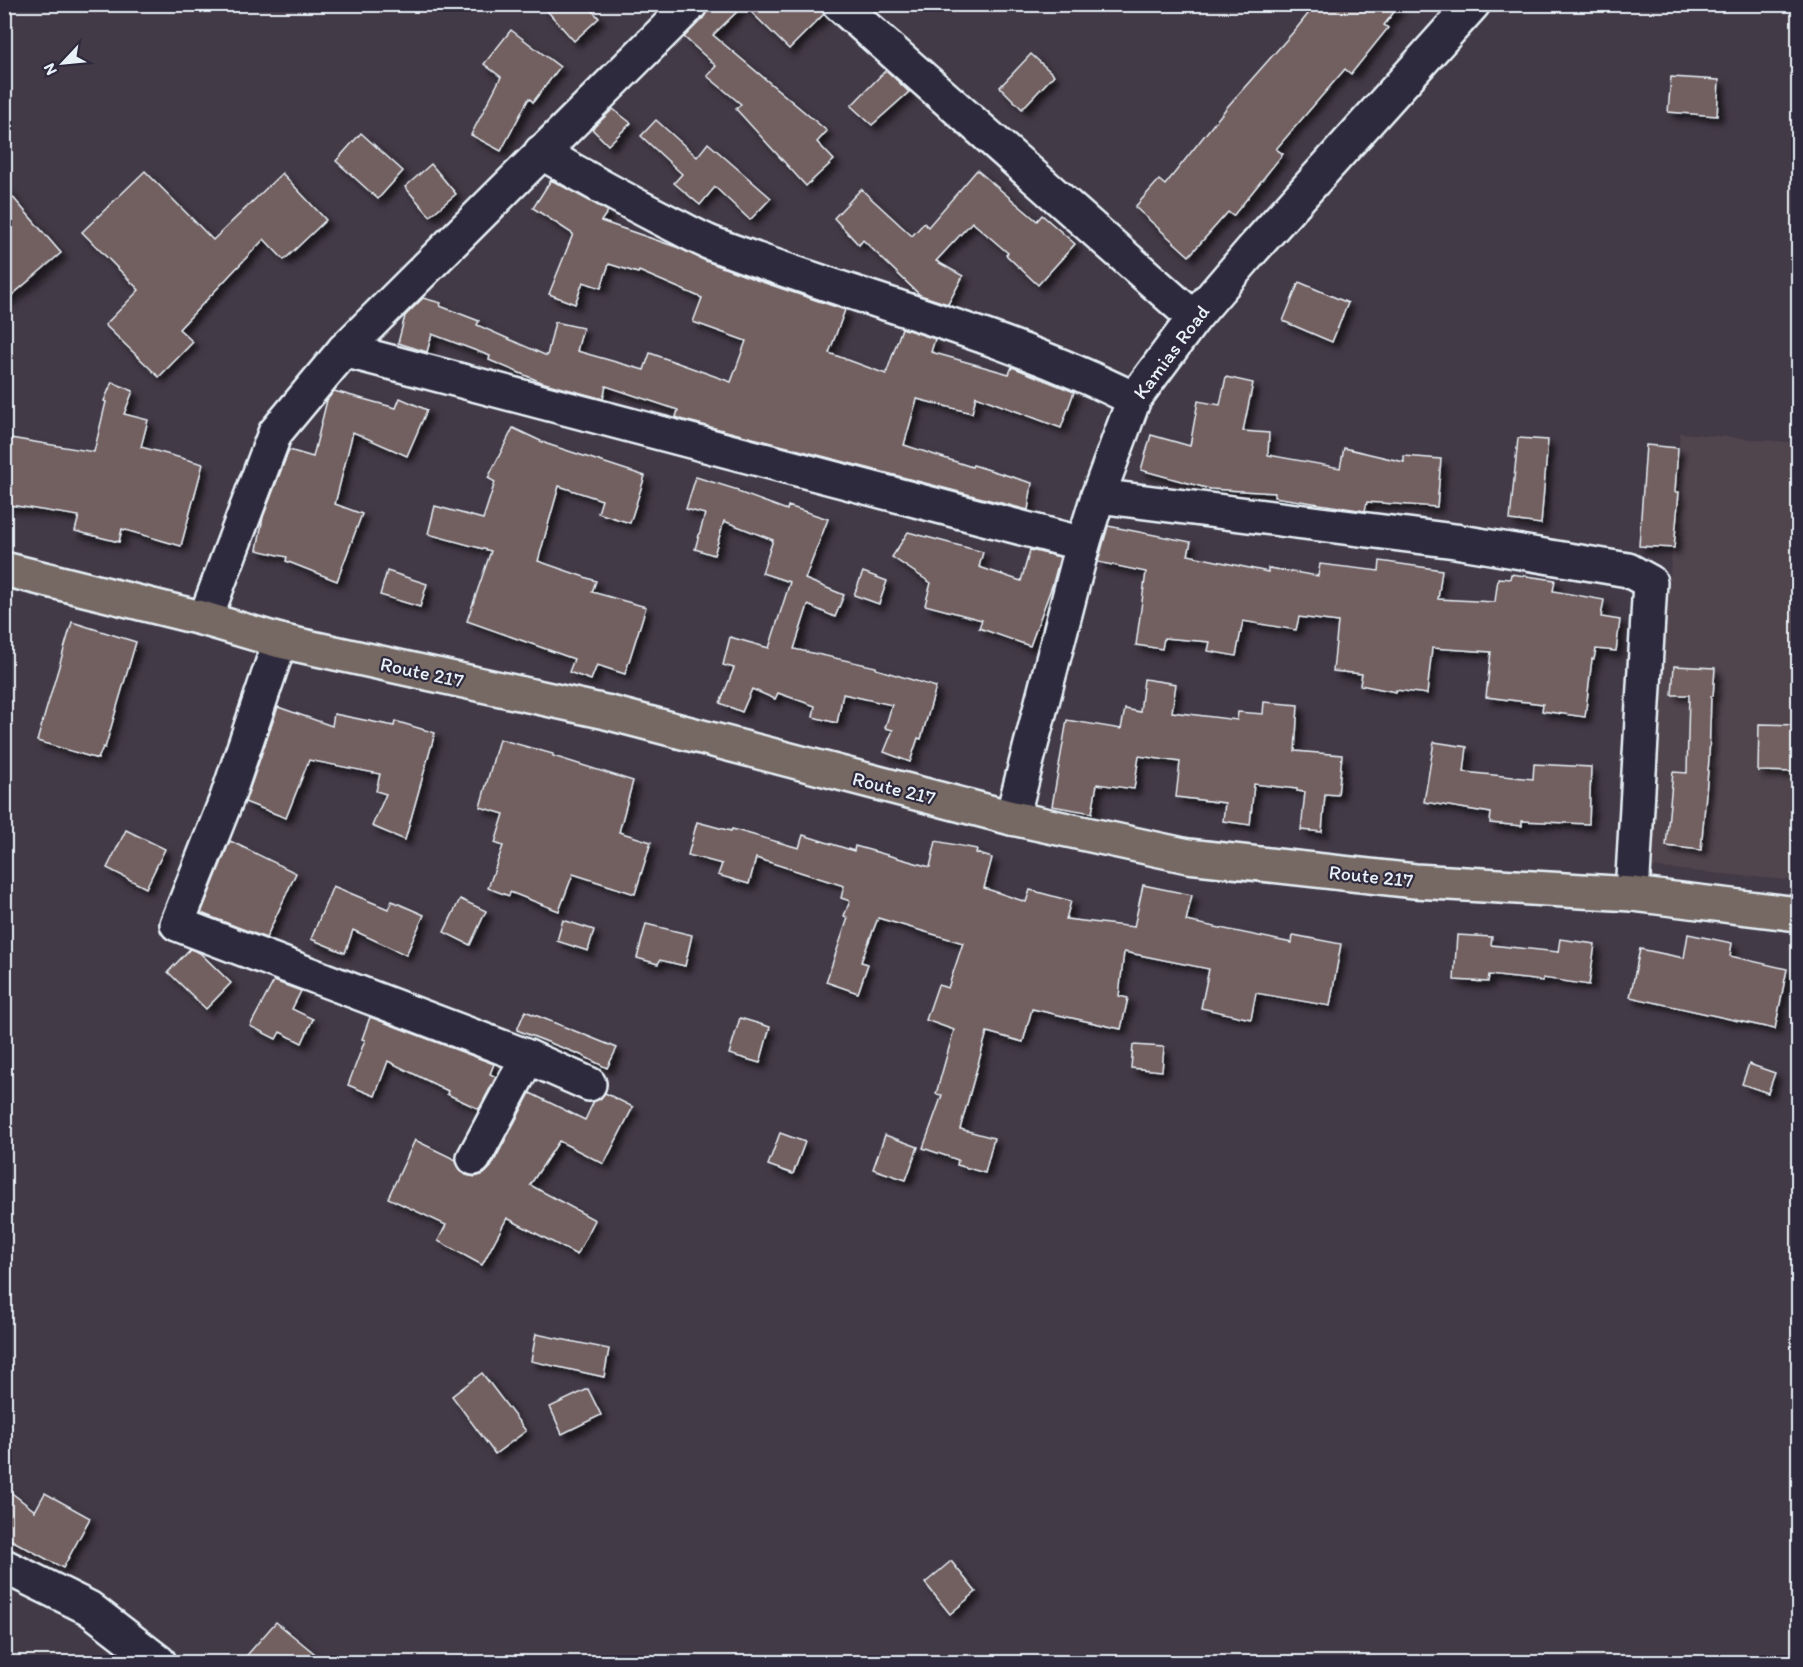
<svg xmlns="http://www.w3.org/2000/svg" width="1803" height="1667" viewBox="0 0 1803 1667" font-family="Itim,sans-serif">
<defs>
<filter id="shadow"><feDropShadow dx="5.5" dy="5.5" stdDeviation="3" flood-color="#0009"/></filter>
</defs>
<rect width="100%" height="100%" fill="#433a47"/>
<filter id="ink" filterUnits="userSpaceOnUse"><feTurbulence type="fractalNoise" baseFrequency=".0167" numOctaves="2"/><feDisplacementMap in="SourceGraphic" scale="12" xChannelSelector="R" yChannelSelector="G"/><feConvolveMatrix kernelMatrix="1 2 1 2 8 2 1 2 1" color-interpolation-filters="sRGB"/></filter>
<g filter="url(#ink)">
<path fill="#51454e" d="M 1680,433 L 1798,443 L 1798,881 L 1650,867 Z"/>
<g fill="#725e5f" stroke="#e8f1f8" stroke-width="1.5" filter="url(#shadow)">
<path d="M 541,4 L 586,4 L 599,18 L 574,41 Z"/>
<path d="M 710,4 L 821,4 L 824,14 L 789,49 L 744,5 L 713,35 L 827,131 L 817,142 L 834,160 L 806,186 L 736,109 L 741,104 L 707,76 L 716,66 L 684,37 L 703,18 Z"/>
<path d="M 1316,4 L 1400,4 L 1384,25 L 1388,28 L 1351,74 L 1345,69 L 1276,149 L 1283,154 L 1233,216 L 1228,212 L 1189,256 L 1135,207 L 1159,180 L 1165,185 L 1228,106 L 1296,29 Z"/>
<path d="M 511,30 L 560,67 L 533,102 L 529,98 L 501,151 L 471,135 L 501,77 L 484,64 Z"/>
<path d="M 1031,54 L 1054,75 L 1022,109 L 1000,87 Z"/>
<path d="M 886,70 L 909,92 L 872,125 L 851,106 Z"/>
<path d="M 1671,77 L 1719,80 L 1717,116 L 1668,112 Z"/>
<path d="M 613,109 L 631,123 L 608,145 L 592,129 Z"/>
<path d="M 656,120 L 697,157 L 708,143 L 771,198 L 750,220 L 715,187 L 700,205 L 674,183 L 682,174 L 641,136 Z"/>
<path d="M 361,133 L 403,171 L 378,199 L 336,161 Z"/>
<path d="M 431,164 L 456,194 L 430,216 L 405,187 Z"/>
<path d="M 977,170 L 1037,221 L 1042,215 L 1075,244 L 1038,285 L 1006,255 L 1008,253 L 972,222 L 936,261 L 963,276 L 948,304 L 920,295 L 863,240 L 859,245 L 834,218 L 861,189 L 912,236 L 924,223 L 928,227 Z"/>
<path d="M 145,171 L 213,240 L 282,173 L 326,220 L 284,260 L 264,239 L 179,329 L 193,342 L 159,377 L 105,325 L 139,290 L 82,232 Z"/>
<path d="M 551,180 L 608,211 L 601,221 L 679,248 L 706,261 L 759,281 L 845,310 L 829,353 L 886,374 L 902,328 L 935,339 L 931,352 L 1009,374 L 1012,367 L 1074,392 L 1061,428 L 976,396 L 972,413 L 917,399 L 904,445 L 972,467 L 973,465 L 1032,483 L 1028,510 L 684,420 L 676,417 L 678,410 L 606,386 L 603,399 L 541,382 L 489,360 L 490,356 L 432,334 L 427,352 L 398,343 L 405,316 L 423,298 L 441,303 L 440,306 L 479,321 L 477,325 L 547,356 L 555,322 L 583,328 L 577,351 L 644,370 L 650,353 L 731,382 L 746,341 L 693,322 L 702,298 L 639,271 L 638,273 L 609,264 L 601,288 L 583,282 L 575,304 L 549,294 L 573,234 L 533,208 Z"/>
<path d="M 4,187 L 61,253 L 4,302 Z"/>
<path d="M 1299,282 L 1348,303 L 1332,342 L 1283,321 Z"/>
<path d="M 1226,377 L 1253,383 L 1243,431 L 1269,433 L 1268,455 L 1340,468 L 1344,448 L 1404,462 L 1404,456 L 1441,459 L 1437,507 L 1367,502 L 1365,511 L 1274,497 L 1275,493 L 1210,489 L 1141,470 L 1151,435 L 1190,446 L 1198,401 L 1220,405 Z"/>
<path d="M 112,382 L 133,391 L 124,414 L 148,420 L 141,447 L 203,464 L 181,546 L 122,529 L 119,542 L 75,531 L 79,516 L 4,504 L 4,437 L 94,452 L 106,402 L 104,401 Z"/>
<path d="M 334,391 L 396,408 L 400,398 L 427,410 L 407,456 L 353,432 L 335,504 L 362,514 L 337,581 L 286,561 L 287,557 L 257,550 L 263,517 L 289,450 L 313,457 L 327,400 Z"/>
<path d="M 513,428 L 547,444 L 645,476 L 630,523 L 598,513 L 602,500 L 559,486 L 538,561 L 596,581 L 592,592 L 646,607 L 625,674 L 597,665 L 591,680 L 569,672 L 574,659 L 467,621 L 491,551 L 428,534 L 435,506 L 483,519 L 495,482 L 488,478 Z"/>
<path d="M 1518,438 L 1548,440 L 1541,524 L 1510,520 Z"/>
<path d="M 1646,445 L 1678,448 L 1675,492 L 1679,492 L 1674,548 L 1639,546 Z"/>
<path d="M 696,477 L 738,490 L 738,492 L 787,510 L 788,506 L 828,519 L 805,579 L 844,595 L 835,617 L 808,605 L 794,649 L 876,667 L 876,669 L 936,687 L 921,739 L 918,738 L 910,762 L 884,752 L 893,730 L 885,728 L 892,705 L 843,694 L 837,723 L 813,717 L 815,706 L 778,693 L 775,699 L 752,689 L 742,712 L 720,703 L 734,668 L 723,665 L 730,637 L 769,648 L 790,582 L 762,573 L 773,540 L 724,521 L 714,555 L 695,549 L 705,514 L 686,509 Z"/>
<path d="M 1108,526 L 1191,542 L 1188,555 L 1268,572 L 1268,568 L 1318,576 L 1320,564 L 1379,571 L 1380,561 L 1442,570 L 1438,599 L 1495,602 L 1498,578 L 1510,579 L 1511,574 L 1555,580 L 1553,591 L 1604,600 L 1601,617 L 1620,620 L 1616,651 L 1596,649 L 1594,659 L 1592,659 L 1585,717 L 1542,711 L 1543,704 L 1486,697 L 1491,652 L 1432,648 L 1427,694 L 1396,690 L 1396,692 L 1360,685 L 1362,674 L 1333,671 L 1338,622 L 1299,617 L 1296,630 L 1243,621 L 1236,656 L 1208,651 L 1210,642 L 1164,638 L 1162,649 L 1136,645 L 1146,572 L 1098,562 Z"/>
<path d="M 908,532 L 983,552 L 979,567 L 1021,581 L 1030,550 L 1060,557 L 1053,583 L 1030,646 L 979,628 L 982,620 L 925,605 L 931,583 L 892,557 Z"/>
<path d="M 387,571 L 427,584 L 420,607 L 380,595 Z"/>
<path d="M 863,572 L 887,581 L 879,604 L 854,595 Z"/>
<path d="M 72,622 L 136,642 L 105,748 L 103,747 L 98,759 L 37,741 Z"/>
<path d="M 1674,666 L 1715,668 L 1713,696 L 1711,696 L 1709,759 L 1701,850 L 1666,846 L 1673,772 L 1687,773 L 1689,695 L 1672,695 Z"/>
<path d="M 1144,679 L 1176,684 L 1172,712 L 1237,720 L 1238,712 L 1263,714 L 1264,702 L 1298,705 L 1295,751 L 1342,755 L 1338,795 L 1325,794 L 1322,832 L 1301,830 L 1305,792 L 1297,791 L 1297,789 L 1254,784 L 1250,825 L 1223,821 L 1225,803 L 1176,797 L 1180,762 L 1139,756 L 1134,789 L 1097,784 L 1092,813 L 1052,806 L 1067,720 L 1121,729 L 1125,709 L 1140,712 Z"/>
<path d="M 278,707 L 332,726 L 334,714 L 394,726 L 395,721 L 435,733 L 405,840 L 372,826 L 386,794 L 376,791 L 380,774 L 309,760 L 286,818 L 245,802 Z"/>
<path d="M 1759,724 L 1798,725 L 1798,772 L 1758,771 Z"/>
<path d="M 499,739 L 553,754 L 553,756 L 633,781 L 619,832 L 651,842 L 635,894 L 573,874 L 559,911 L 510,892 L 509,896 L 488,888 L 503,846 L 495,843 L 504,814 L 480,807 Z"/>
<path d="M 1434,742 L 1467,747 L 1464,772 L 1533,779 L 1534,764 L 1591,767 L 1589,824 L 1522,821 L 1522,826 L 1490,823 L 1491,813 L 1424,802 Z"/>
<path d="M 697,822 L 731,831 L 732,829 L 799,848 L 803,835 L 854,851 L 855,846 L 930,867 L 936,841 L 977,849 L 976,853 L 992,858 L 984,888 L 1026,902 L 1030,890 L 1071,901 L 1066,919 L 1134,927 L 1143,885 L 1192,895 L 1186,921 L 1292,943 L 1293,935 L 1341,944 L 1330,1006 L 1256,993 L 1251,1019 L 1201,1008 L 1209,969 L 1124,952 L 1119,996 L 1128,998 L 1121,1029 L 1032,1009 L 1023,1042 L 987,1032 L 960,1129 L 994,1138 L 985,1173 L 957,1165 L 958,1160 L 923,1148 L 942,1095 L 936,1094 L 954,1030 L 926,1020 L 938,985 L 948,988 L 963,943 L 878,918 L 861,962 L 868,964 L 858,993 L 826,982 L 848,918 L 844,916 L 850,901 L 841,898 L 844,886 L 756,858 L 749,884 L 718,875 L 722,864 L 688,855 Z"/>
<path d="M 126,830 L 165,849 L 146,888 L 107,868 Z"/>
<path d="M 230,841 L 296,873 L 266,938 L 201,913 Z"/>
<path d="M 333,886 L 388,909 L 392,901 L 424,915 L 406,955 L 353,930 L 345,953 L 311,939 Z"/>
<path d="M 460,899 L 486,911 L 470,945 L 444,932 Z"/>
<path d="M 563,920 L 594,930 L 588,951 L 557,941 Z"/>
<path d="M 646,924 L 692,935 L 685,966 L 660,960 L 658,964 L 637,958 Z"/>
<path d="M 1688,934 L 1732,943 L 1730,956 L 1787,969 L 1775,1029 L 1630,997 L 1640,949 L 1684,958 Z"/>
<path d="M 1457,935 L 1492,937 L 1491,945 L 1558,952 L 1560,939 L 1595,944 L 1589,985 L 1543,978 L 1543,981 L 1489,975 L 1488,982 L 1454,980 Z"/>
<path d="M 190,949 L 200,953 L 231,983 L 206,1009 L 168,972 Z"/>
<path d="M 274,981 L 301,991 L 292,1009 L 313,1019 L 302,1043 L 280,1032 L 276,1039 L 250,1026 Z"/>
<path d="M 525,1011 L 617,1048 L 607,1068 L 581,1055 L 517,1030 Z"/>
<path d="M 370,1017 L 494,1064 L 490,1074 L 496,1077 L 479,1109 L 447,1094 L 448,1091 L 388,1061 L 375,1096 L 348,1085 L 365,1040 L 362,1039 Z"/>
<path d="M 740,1018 L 770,1027 L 760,1063 L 729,1054 Z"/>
<path d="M 1133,1045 L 1164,1047 L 1162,1071 L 1131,1068 Z"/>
<path d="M 1749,1064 L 1775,1073 L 1768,1093 L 1742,1084 Z"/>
<path d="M 530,1093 L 585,1120 L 594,1101 L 600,1099 L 605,1093 L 633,1107 L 604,1164 L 559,1141 L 530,1185 L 595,1220 L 577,1255 L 507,1218 L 482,1265 L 438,1241 L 446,1225 L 388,1198 L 415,1140 L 456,1160 L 458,1168 L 466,1175 L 475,1177 L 484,1174 L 491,1167 Z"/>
<path d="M 780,1133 L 805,1142 L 793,1174 L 768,1165 Z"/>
<path d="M 885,1135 L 918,1147 L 906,1180 L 873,1169 Z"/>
<path d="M 536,1334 L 609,1349 L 604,1377 L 531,1361 Z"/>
<path d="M 482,1373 L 526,1431 L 495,1454 L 452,1396 Z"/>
<path d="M 588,1389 L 601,1415 L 562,1434 L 550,1407 Z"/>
<path d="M 4,1487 L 35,1511 L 45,1493 L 90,1518 L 63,1568 L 4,1536 Z"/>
<path d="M 951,1561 L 976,1592 L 950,1614 L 925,1583 Z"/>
<path d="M 276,1622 L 325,1662 L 241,1662 Z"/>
</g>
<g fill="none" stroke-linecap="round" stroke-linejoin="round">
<g stroke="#e8f1f8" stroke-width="38">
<g id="street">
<path d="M 839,4 L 1194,318"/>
<path d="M 541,152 C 583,177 625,200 668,222 C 683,229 698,238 713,244 C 852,297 1000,332 1134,399"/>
<path d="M 344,350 L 1083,544"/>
<path d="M 1098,496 L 1455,541 L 1628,570 L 1650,582 L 1632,894"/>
<path d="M 205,619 L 275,433 L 344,350 L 690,5"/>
<path d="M 280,641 L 227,798 L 177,924 L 528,1057 L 589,1084"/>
<path d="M 1012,818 L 1083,544 L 1098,496 L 1134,399 L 1194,318 L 1253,249 L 1473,4"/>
<path d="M 474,1158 L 528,1057"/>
<path d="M 4,1566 L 89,1608 L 159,1662"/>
</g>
</g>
<g stroke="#e8f1f8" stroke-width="38">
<path id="primary" d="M 4,569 L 205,619 L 280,641 L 606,712 L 1012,818 L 1188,856 L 1415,881 L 1632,894 L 1798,914"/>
</g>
<use href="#street" stroke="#2f2a3d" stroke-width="33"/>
<use href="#primary" stroke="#766964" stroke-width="33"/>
</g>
</g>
<g text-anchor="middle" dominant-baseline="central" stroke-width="4.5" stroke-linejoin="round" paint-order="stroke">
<g font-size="20" fill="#e8f1f8" stroke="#2f2a3d">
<text transform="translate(1171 352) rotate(-53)">Kamias Road</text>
<text transform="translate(422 672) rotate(12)">Route 217</text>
<text transform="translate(894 788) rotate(14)">Route 217</text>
<text transform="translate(1371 876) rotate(6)">Route 217</text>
</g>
</g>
<rect width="1803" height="1667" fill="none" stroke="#2f2a3d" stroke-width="24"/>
<rect x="12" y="12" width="1779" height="1643" fill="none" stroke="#e8f1f8" stroke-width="2" filter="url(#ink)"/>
<g transform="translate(63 63) rotate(244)" stroke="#2f2a3d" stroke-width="4.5" paint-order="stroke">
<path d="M0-4.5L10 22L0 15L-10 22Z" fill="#e8f1f8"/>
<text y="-9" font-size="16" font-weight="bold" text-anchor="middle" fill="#e8f1f8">N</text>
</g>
</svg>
